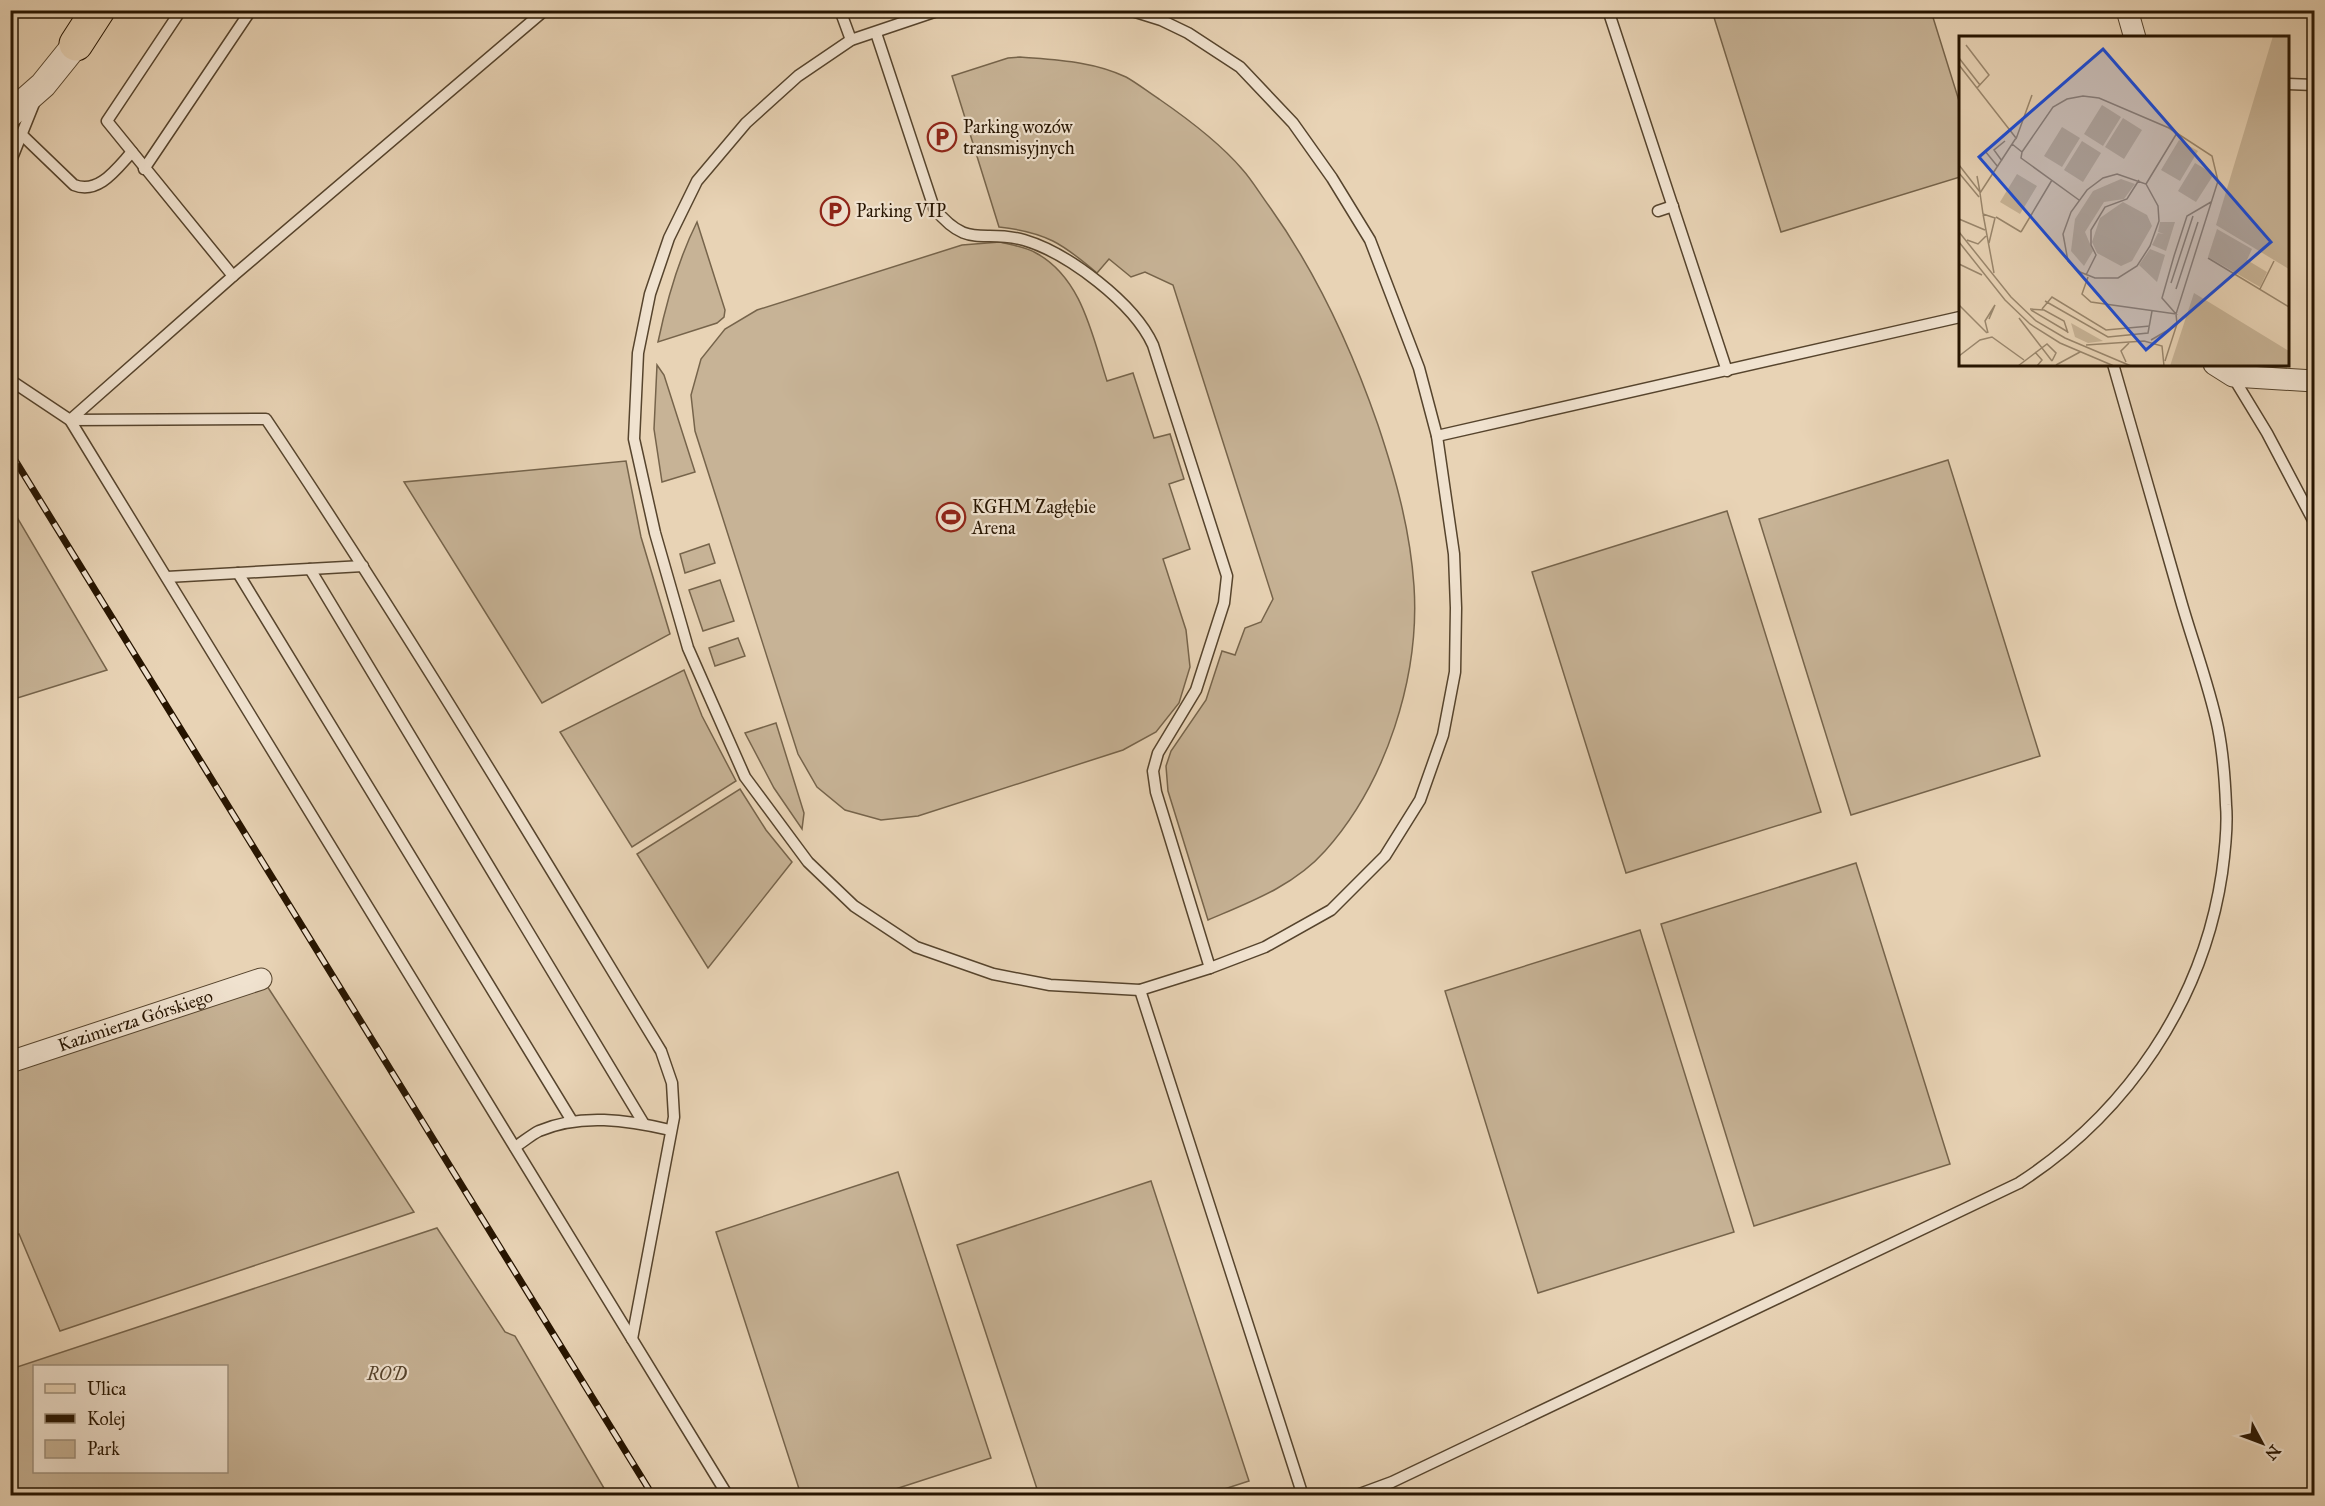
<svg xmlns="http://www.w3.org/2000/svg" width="2325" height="1506" viewBox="0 0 2325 1506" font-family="'IM FELL Great Primer',serif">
<rect width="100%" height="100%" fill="#e8d3b5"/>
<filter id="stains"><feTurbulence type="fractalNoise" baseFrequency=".00333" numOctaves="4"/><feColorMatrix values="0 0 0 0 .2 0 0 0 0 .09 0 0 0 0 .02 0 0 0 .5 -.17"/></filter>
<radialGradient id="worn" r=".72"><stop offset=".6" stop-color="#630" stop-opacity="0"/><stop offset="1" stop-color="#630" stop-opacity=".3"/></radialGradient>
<g fill="#c7b396" stroke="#76644b" stroke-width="1.5" fill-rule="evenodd">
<path d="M 1712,11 L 1931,11 L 1960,104 L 1960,177 L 1781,232 Z"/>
<path d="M 1020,57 C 1056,60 1093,61 1126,77 C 1137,83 1148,92 1159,99 C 1188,119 1219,142 1242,169 C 1252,180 1260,194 1269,206 C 1317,273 1351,347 1378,425 C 1396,479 1410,529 1414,586 C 1420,677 1386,783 1325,851 C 1294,886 1250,902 1208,920 L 1168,791 L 1166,766 L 1171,751 L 1206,700 L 1222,651 L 1235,655 L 1245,628 L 1261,622 L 1273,599 L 1173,285 L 1145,272 L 1131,277 L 1109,259 L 1097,273 C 1063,244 1046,232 999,227 L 952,76 L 1008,58 Z"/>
<path d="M 697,222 L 725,310 L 724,317 L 717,323 L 658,342 C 667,299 678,260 697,222 Z"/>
<path d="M 1000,242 C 1011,245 1026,247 1036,253 C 1082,278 1092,335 1107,381 L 1133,373 L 1154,438 L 1170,434 L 1184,479 L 1169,484 L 1190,549 L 1163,559 L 1186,630 L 1190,667 L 1179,703 L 1156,732 L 1123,750 L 918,816 L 881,820 L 845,810 L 817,787 L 798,754 L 695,431 L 691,395 L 701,359 L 725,329 L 757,310 L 962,245 Z"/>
<path d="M 657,365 L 664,375 L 695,472 L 662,482 L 654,429 Z"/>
<path d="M 1948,460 L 2040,756 L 1851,815 L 1759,519 Z"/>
<path d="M 626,461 L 641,537 L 670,634 L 542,703 L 404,482 Z"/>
<path d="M 11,507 L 107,670 L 11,700 L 10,700 Z"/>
<path d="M 1727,511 L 1821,812 L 1626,873 L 1532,572 Z"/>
<path d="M 709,544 L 715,563 L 685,573 L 680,554 Z"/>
<path d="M 720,580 L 734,621 L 703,631 L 689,590 Z"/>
<path d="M 738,638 L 745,656 L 715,666 L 709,648 Z"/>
<path d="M 684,670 L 702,716 L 736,781 L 632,847 L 560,732 Z"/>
<path d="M 776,723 L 804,813 L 802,829 L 774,788 L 745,733 Z"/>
<path d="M 740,789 L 766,830 L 792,862 L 708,968 L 637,854 Z"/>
<path d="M 1856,863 L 1950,1164 L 1754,1226 L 1661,924 Z"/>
<path d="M 1640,930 L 1734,1232 L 1538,1293 L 1445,991 Z"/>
<path d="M 267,986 L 414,1212 L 60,1331 L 19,1234 L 11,1237 L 10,1072 Z"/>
<path d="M 898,1172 L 991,1458 L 877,1495 L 801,1495 L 716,1232 Z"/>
<path d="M 1151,1181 L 1249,1481 L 1206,1495 L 1039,1495 L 957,1245 Z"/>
<path d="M 437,1228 L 505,1332 L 515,1336 L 608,1495 L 11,1495 L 11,1369 ZM 34,1366 L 226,1366 L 226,1472 L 34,1472 Z"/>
</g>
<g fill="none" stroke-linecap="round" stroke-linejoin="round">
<g stroke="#56442d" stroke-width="13">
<g id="service">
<path d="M 181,10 L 107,121 L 233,276"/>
<path d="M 545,10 L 233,276 L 70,420 L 266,419 C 405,626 532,839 661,1051 L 672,1083 L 674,1117 L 632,1339"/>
<path d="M 840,10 L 851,40"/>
<path d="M 940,10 L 851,40 L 798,76 L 746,123 L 697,181 L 669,238 L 650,294 L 638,353 L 634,439 L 655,533 L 688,648 L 745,777 L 808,862 L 854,906 L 916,947 L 993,974 L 1050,985 L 1140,990 L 1210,968 L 1265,947 L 1331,910 L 1385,856 L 1420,800 L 1443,735 L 1455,672 L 1456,608 L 1454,554 L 1437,436 L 1419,368 L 1370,240 L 1332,178 L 1293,123 L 1240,67 L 1188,33 L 1161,20 L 1129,10"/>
<path d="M 1608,10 L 1727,371"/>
<path d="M 876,33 L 934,208 C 969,251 982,228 1024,240 C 1068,253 1134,303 1153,345 L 1227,576 L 1224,603 L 1196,690 L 1158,753 L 1153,771 L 1156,792 L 1210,968"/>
<path d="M 2288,84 L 2314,85"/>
<path d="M 21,134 L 74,185 C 99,195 117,168 132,152"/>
<path d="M 10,163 L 35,101"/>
<path d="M 144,169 L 251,10"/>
<path d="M 1658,211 L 1673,206"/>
<path d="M 2233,377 L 2267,433 L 2314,522"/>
<path d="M 10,380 L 70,420 L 728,1496"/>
<path d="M 1437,436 L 1960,317"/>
<path d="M 310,569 L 644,1124"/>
<path d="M 238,573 L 572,1121"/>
<path d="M 167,577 L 363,566"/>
<path d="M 1140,990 L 1303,1496"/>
<path d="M 515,1147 C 523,1142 531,1135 539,1131 C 580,1113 628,1120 670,1130"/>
<path d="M 1354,1496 L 1392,1482 L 2019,1183 C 2127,1113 2203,1002 2222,873 C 2225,851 2228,827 2226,805 C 2225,780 2223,753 2218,728 C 2209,685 2193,643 2181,601 C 2158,522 2136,443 2113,364"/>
</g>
</g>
<g stroke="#56442d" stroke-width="23">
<g id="minor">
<path d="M 2127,10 L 2135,38"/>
<path d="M 2214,364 L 2233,376 L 2314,381"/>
<path id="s1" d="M 10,1062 L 261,979"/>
</g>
</g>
<g stroke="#56442d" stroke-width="28">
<path id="tertiary" d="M 10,114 L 43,85 L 76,44"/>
</g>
<g stroke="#261400" stroke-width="35">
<path id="primary" d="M 76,44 L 98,10"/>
</g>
<use href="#service" stroke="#f0e2cf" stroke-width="10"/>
<use href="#minor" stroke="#f0e2cf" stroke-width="21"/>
<use href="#tertiary" stroke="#f0e2cf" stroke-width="26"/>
<use href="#primary" stroke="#e8d3b5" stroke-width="33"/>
<g stroke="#261400" stroke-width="7">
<path id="rail" d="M 10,452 L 653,1496"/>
</g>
<use href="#rail" stroke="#f0e2cf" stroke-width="4.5" stroke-dasharray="14" stroke-linecap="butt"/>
</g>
<defs>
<g id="parking-ring" transform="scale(1.5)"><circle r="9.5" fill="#f0e2cf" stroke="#8f2418" stroke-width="1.5"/><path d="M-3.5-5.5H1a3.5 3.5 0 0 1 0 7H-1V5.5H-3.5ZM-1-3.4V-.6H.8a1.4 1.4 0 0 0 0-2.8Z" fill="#8f2418"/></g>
<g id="stadium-ring" transform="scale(1.5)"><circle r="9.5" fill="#f0e2cf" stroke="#8f2418" stroke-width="1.5"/><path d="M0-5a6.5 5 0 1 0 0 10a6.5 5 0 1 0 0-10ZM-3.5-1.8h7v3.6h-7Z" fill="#8f2418"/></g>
</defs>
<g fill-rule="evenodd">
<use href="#parking-ring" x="942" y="137"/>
<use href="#parking-ring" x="835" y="211"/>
<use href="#stadium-ring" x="951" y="517"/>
</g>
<g text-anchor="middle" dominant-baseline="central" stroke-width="4.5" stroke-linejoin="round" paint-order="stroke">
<g font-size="18" fill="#261400" stroke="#f0e2cf" text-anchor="start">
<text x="963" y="127">Parking wozów<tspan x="963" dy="21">transmisyjnych</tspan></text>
<text x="856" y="211">Parking VIP</text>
<text x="972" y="507">KGHM Zagłębie<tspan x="972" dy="21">Arena</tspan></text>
</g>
<g font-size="18" fill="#261400" stroke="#f0e2cf">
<text stroke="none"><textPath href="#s1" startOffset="132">Kazimierza Górskiego</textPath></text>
</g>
<g font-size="18" font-style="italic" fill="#56442d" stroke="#f0e2cf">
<text x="387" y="1374">ROD</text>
</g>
</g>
<g transform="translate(1959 36)">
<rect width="330" height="330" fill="#e8d3b5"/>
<path d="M 314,0 L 330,0 L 330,233 L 257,189 ZM 143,69 L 162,81 L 144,110 L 125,98 ZM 164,82 L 183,94 L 165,123 L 146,111 ZM 103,91 L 121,102 L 103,131 L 85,120 ZM 220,104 L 239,115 L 221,145 L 202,134 ZM 123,105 L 142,117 L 124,146 L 105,134 ZM 236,127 L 255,138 L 237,166 L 219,155 ZM 58,138 L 78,150 L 61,178 L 41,166 ZM 162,143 L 176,148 L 165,163 L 145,166 L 126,196 L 134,215 L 125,230 L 112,215 L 116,183 L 134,155 ZM 164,166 L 188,179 L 193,190 L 173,225 L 162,230 L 138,217 L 133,206 L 141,182 ZM 201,186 L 216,186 L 207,215 L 193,209 L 199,197 L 205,198 L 199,196 ZM 258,193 L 293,213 L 288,224 L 308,236 L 301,251 L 249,221 ZM 191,213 L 206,219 L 198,246 L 180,229 ZM 235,257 L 330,315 L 330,330 L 211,330 ZM 112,287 L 144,305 L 129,307 L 116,301 Z" fill="#c7b396"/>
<path fill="none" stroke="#9a876d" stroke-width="1.5" d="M 7,9 L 30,39 L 18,52M 0,22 L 21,49M 0,29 L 57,102M 57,103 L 73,59M 53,108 L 63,116 L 62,122 L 120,164M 26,115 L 39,131M 63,116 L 94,71 L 108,63 L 124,60 L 140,62 L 210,92 L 253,120 L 259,145 L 217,278 L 218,288 L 206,325M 43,125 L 35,114 L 46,105M 0,129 L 21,156 L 18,140M 0,137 L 20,161M 158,138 L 187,148 L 199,170 L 200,185 L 191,210 L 178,230 L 159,242 L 136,242 L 121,236 L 109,225 L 104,198 L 112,176 L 128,154 L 144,142 ZM 187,148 L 218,97M 24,178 L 21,157 L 57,102M 24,178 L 36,182 L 30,207M 24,178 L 35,237M 37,181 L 62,196M 0,183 L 26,194M 0,196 L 52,261 L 77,285 L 106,302 L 172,330M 62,196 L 93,144M 8,204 L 19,208 L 27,200M 0,206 L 46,264 L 71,288 L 101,307 L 155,330M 249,222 L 330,271M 0,228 L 23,239M 127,239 L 137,219 L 132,209 L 132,194 L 146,171 L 168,163 L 180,144M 129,241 L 123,258 L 132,266 L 217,278 L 203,262 L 215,220 L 228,180 L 252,166M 212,247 L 234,180M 217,253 L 239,186M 301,253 L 315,225M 86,265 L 149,301 L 189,297 L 193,275M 0,269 L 28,297M 71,273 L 85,274 L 105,285 L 109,297M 83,273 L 93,261 L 147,294 L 191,290M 72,274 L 109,296M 60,282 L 73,299M 29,297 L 26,285 L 36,269 L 30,283M 73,299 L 93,325M 192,304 L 216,290M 185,305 L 203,310 L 205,330M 127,309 L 185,305M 76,316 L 83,324 L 78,330M 0,320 L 21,304 L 33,301 L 65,324M 167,326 L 162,315 L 170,307M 97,329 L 121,316M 59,330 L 88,308 L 97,317 L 93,325"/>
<path fill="#1d4ed8" fill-opacity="0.15" stroke="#1d4ed8" stroke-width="3" d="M 144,13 L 312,206 L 187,314 L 20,121 Z"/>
<rect width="330" height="330" fill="none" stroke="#261400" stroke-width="3"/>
</g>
<rect width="2325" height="1506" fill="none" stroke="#e8d3b5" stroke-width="36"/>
<rect x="12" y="12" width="2301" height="1482" fill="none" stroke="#261400" stroke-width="3"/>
<rect x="18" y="18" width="2289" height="1470" fill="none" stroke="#261400" stroke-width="1.5"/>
<rect x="33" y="1365" width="195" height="108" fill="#f0e2cf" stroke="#9f907c" stroke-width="1.5"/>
<rect x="45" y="1384" width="30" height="9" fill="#e8d3b5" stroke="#9f907c" stroke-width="1.5"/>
<text x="87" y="1395" font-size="18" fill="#261400">Ulica</text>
<rect x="45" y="1414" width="30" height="9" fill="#261400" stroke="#9f907c" stroke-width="1.5"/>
<text x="87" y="1425" font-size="18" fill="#261400">Kolej</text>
<rect x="45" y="1440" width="30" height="18" fill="#c7b396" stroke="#9f907c" stroke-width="1.5"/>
<text x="87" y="1455" font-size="18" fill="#261400">Park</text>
<g transform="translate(2262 1443) rotate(131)" stroke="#f0e2cf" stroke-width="4.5" paint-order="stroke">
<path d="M0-4.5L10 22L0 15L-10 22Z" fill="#261400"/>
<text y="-9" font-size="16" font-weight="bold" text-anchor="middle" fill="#261400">N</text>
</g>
<rect width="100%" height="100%" filter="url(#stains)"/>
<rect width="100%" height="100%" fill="url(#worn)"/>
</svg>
